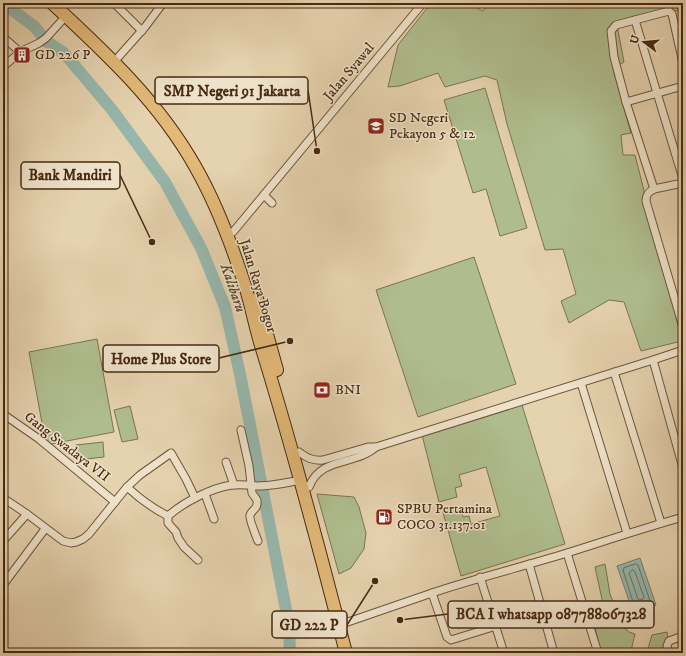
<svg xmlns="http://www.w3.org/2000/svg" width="686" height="656" viewBox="0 0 686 656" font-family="'IM FELL DW Pica',serif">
<rect width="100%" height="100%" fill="#e5d2ae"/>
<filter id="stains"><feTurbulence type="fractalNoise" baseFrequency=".005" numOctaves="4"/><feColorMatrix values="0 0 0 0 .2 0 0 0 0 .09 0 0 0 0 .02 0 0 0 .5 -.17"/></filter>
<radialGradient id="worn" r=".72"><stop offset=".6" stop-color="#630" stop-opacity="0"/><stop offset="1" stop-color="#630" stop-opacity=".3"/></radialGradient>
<g fill="#afbd8e" stroke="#7c7450">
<path d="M 431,3 L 475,3 L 477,8 L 483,11 L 489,3 L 668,3 L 673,4 L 679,10 L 617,25 L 624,62 L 613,69 L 631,133 L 621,135 L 623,155 L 635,155 L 682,341 L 641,351 L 624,302 L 609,300 L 569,323 L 561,301 L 576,294 L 563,249 L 545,250 L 507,124 L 497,80 L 485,76 L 445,87 L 438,73 L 400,86 L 388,87 L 398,45 Z"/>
<path d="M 485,88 L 527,228 L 500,236 L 486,189 L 473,193 L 444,100 Z"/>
<path d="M 474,257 L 516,384 L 418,417 L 376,290 Z"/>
<path d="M 97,339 L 114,432 L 46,445 L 29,352 Z"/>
<path d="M 522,405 L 565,544 L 461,576 L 442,509 L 448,507 L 450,512 L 461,509 L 463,517 L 469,516 L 471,524 L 500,516 L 486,467 L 459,475 L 462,486 L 455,488 L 457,497 L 439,502 L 422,435 Z"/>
<path d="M 130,406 L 138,439 L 122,442 L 114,410 Z"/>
<path d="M 103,442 L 104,457 L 77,460 L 76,445 Z"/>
<path d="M 317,494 L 354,497 L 359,507 L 366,533 L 364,549 L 351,568 L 339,574 Z"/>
<path d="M 605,564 L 610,594 L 624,628 L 629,632 L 635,634 L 631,651 L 647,652 L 652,635 L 667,632 L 669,653 L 601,653 L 594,623 L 606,618 L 595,567 Z"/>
</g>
<path fill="#96b7ac" stroke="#777f6e" d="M 640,558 L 656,605 L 633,612 L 617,566 Z"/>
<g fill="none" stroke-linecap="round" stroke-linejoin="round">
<g stroke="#6f705e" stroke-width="1">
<path d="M 636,564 L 638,565 L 650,601 L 649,603 L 636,607 L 634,605 L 623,570 L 624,568 Z"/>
<path d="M 633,570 L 635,572 L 644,597 L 643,599 L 640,600 L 638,599 L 629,573 L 630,572 Z"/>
</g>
<path stroke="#96b7ac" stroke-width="12" d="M 3,3 L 35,27 L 46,41 L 64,53 L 113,111 L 165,182 L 201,248 L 225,307 L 240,374 L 289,625 L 290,653"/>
<g stroke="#6f5438" stroke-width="9">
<g id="minor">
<path d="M 114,3 L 142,31"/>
<path d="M 635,20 L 683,179"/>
<path d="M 3,37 L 20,52"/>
<path d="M 114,62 L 145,27 L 163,3"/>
<path d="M 683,63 L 672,14 L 669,11 L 616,25 L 611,31 L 614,57 L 626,102 L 654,189 C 648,192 646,195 646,201 L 683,327"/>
<path d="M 3,67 L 20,52 L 39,43 L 46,38 L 66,16"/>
<path d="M 626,102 L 683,86"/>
<path d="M 654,189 L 683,183"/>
<path d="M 264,195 L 272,203"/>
<path d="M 233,232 L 423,3"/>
<path d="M 653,360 L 683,350"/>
<path d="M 614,372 L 661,523"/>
<path d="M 581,383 L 627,533"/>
<path d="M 3,414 L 39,439 L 115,502"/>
<path d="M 241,430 L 249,466 L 252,493 L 257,500 C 258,510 253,508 250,515 C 249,519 256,536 258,541"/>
<path d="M 299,452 C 307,458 313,461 323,460 L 368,447 L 376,447 L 653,360 L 683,468"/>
<path d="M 226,462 L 234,485"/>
<path d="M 127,487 C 140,499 152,508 168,516"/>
<path d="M 309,487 C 321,456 355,466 376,447"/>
<path d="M 205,494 L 214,519"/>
<path d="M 3,498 L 27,514 L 63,541 L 71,543 L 76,542 L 83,539 L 89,534 L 127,487 L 140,475 L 171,453 L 186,479 L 195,498"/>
<path d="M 168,516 C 184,502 211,488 232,485 C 241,484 249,485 257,486 C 272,486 286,483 301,480"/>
<path d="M 168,516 L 168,523 L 176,532 L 178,538 L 184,547 L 198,560"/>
<path d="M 3,541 L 27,514"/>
<path d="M 567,553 L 598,653"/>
<path d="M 529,564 L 554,653"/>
<path d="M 480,577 L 504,653"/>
<path d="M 3,585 L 45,529"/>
<path d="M 432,593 C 476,578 522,567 567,553 C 605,541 644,528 683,517"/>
<path d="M 339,625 L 432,593 L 447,637 L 451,640 L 496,626"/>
<path d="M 668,653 L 667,646 L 669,641 L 683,636"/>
</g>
</g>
<g stroke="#482a11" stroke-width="14">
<g id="trunk">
<path d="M 52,3 C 105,52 160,103 196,168 C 217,205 233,248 246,289 C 252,309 256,330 262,349 C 293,450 320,551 346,653"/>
<path d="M 257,299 L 277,370"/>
</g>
</g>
<use href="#minor" stroke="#eee2ca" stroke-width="7"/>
<use href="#trunk" stroke="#e2b977" stroke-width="12"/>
</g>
<defs>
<g id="building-square" transform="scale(0.9)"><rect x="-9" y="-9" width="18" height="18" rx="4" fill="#8f2418" stroke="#eee2ca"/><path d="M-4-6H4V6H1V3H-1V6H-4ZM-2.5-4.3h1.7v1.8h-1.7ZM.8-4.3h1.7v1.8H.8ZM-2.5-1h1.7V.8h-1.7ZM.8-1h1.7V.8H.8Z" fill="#fff"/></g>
<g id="school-square" transform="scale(0.9)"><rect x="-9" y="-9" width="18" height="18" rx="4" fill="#8f2418" stroke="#eee2ca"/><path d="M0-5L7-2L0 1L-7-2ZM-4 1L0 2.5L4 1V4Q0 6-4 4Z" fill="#fff"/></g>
<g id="bank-square" transform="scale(0.9)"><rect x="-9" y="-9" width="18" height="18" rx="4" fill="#8f2418" stroke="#eee2ca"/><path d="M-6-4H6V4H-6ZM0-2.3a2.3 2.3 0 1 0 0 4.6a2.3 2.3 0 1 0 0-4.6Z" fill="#fff"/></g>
<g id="fuel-square" transform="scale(0.9)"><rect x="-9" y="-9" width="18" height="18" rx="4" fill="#8f2418" stroke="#eee2ca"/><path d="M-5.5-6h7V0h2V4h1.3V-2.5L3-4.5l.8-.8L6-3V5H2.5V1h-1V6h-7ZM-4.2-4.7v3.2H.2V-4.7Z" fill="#fff"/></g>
</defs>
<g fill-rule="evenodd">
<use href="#building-square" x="22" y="55"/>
<use href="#school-square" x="376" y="126"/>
<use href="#bank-square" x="322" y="390"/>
<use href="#fuel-square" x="384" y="517"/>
</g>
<g text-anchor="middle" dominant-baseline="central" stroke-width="3" stroke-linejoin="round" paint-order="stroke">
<g font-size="14" fill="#482a11" stroke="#eee2ca" text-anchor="start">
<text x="35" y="55">GD 226 P</text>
<text x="389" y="118">SD Negeri<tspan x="389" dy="16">Pekayon 5 &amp; 12</tspan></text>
<text x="335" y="390">BNI</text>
<text x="397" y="509">SPBU Pertamina<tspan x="397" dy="16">COCO 31.137.01</tspan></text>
</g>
<g font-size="14" fill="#482a11" stroke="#eee2ca">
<text transform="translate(349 72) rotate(-50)">Jalan Syawal</text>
<text transform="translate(258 286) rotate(73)">Jalan Raya Bogor</text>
<text transform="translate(67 447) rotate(38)">Gang Swadaya VII</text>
</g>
<g font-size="15" font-style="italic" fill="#584630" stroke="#eee2ca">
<text transform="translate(233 288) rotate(71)">Kalibaru</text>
</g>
</g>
<path fill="none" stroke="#482a11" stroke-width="1.5" d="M317 151L308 90M152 242L120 175M290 341L219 358M400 620L448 614M375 581L347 625"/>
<g fill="#482a11" stroke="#eee2ca" stroke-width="1.5">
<circle cx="317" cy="151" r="4"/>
<circle cx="152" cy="242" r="4"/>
<circle cx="290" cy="341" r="4"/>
<circle cx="400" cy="620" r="4"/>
<circle cx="375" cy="581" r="4"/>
</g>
<g fill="#eee2ca" stroke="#482a11" stroke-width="1.5">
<rect x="155" y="77" width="153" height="27" rx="4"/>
<rect x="21" y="162" width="99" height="27" rx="4"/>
<rect x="103" y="345" width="116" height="27" rx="4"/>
<rect x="448" y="601" width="206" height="27" rx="4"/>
<rect x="272" y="611" width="75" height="27" rx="4"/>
</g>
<g font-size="15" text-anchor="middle" font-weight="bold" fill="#482a11">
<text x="232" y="96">SMP Negeri 91 Jakarta</text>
<text x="70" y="180">Bank Mandiri</text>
<text x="161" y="364">Home Plus Store</text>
<text x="551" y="619">BCA I whatsapp 087788067328</text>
<text x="309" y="630">GD 222 P</text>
</g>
<rect width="686" height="656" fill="none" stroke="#e5d2ae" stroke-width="16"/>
<rect x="4" y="4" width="678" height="648" fill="none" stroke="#482a11" stroke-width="2"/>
<rect x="8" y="8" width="670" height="640" fill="none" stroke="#482a11"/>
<g transform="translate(644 42) rotate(286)" stroke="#eee2ca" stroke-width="3" paint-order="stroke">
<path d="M0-3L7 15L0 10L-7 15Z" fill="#482a11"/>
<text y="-6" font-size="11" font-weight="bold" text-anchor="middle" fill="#482a11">U</text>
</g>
<rect width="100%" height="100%" filter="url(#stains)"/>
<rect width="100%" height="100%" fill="url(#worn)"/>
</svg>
